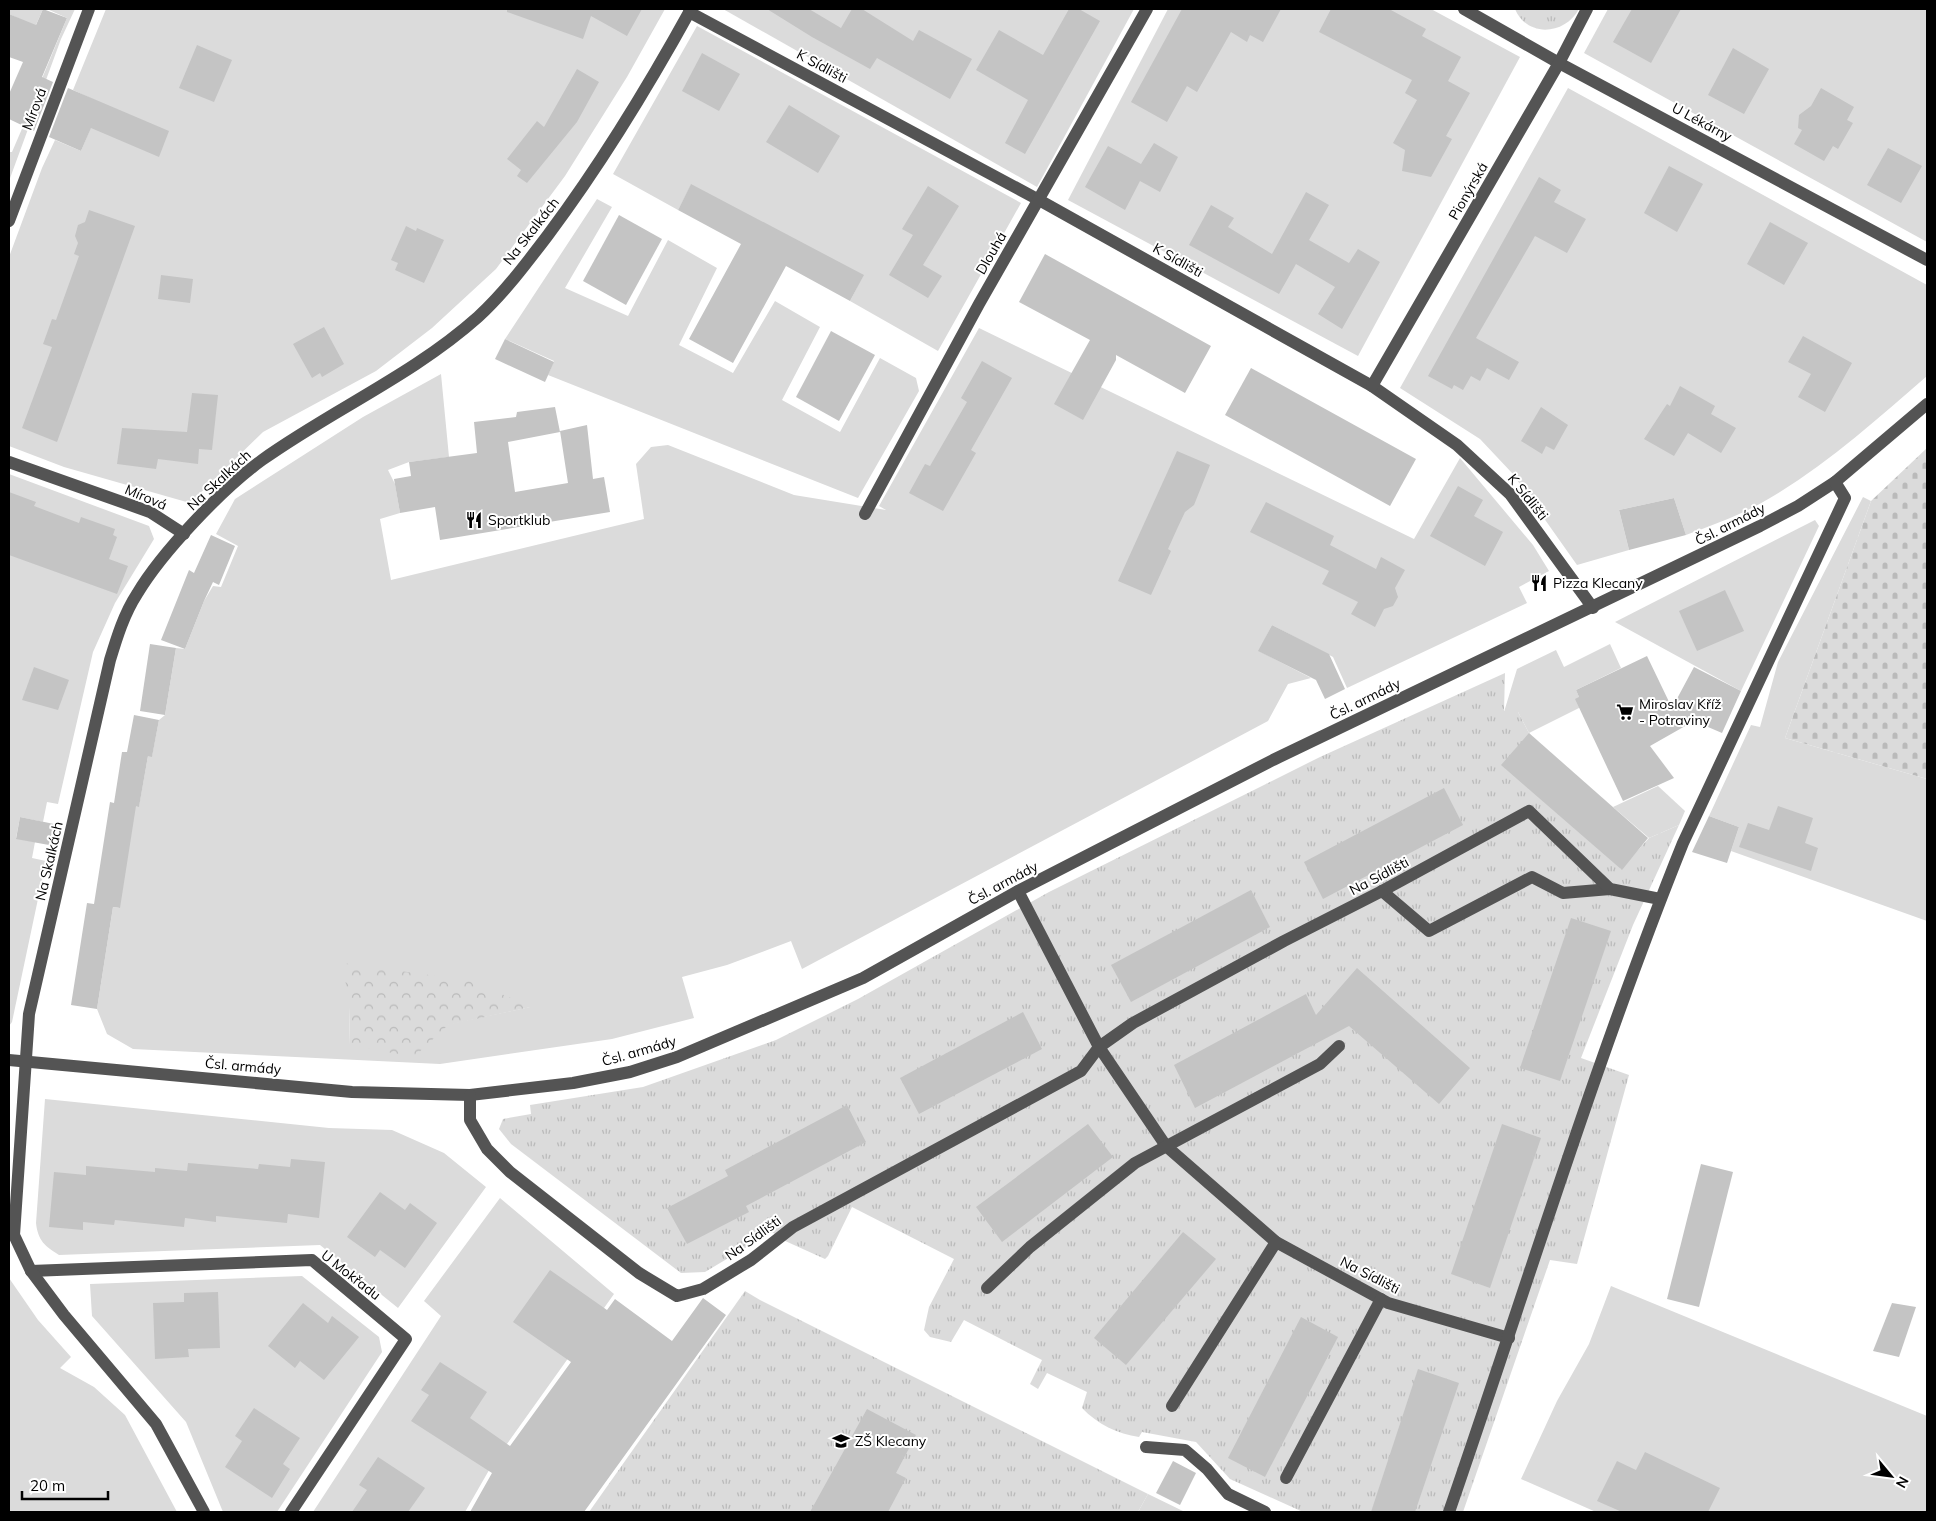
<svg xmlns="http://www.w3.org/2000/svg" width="1936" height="1521" viewBox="0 0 1936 1521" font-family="Mulish,sans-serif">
<defs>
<pattern id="forest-crowns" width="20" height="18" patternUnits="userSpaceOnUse" patternTransform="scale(1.25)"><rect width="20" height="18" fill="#dbdbdb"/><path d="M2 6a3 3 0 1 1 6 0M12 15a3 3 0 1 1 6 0" fill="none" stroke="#bababa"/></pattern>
<pattern id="cemetery-stones" width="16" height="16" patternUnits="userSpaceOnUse" patternTransform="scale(1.25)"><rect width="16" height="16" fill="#dbdbdb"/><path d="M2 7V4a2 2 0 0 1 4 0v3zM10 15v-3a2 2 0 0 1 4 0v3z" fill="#bababa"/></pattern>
<pattern id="park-tufts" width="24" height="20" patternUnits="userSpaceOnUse" patternTransform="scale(1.25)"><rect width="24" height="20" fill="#dbdbdb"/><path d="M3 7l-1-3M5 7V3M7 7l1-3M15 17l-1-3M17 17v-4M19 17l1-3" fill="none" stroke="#bababa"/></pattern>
</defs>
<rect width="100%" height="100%" fill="#fff"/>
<g fill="#dbdbdb" fill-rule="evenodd">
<path d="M 9,9 L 43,9 L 34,29 L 22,20 L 9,14 Z"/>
<path d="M 47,9 L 75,9 L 61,39 L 9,181 L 9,152 L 12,152 L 42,82 L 41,81 L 67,18 Z"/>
<path d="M 106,9 L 665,9 L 627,77 L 565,176 L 496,269 L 432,328 L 376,371 L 263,432 L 190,503 L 64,467 L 9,446 L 9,257 L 42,168 L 55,140 L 81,151 L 101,103 L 73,90 Z"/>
<path d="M 723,9 L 1134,9 L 1037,187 Z"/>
<path d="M 1168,9 L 1431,9 L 1520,57 L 1358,356 L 1068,200 Z"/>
<path d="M 1608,9 L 1927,9 L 1927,242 L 1584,53 Z"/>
<path d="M 697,26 L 1021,203 L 938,351 L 850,301 L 863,276 L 691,185 L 678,210 L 613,174 Z"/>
<path d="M 1568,88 L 1927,285 L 1927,376 C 1877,419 1828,464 1770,498 C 1744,514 1715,524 1686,535 L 1674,498 L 1619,510 L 1629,550 L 1577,565 L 1512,473 L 1480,439 L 1400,388 Z"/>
<path d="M 597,199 L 612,207 L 565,288 L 628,316 L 668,240 L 717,268 L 679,345 L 733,373 L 775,301 L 820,327 L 782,400 L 840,432 L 880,358 L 916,378 L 919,391 L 858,498 L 548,375 L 554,361 L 505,339 Z"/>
<path d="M 979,328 L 1414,539 L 1460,458 L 1533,545 L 1549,571 L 1519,587 L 1527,603 L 1347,688 L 1333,657 L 1272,625 L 1259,651 L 1311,678 L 1288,684 L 1268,721 L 802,969 L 791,941 L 727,965 L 682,977 L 694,1018 L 612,1039 L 440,1064 L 133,1049 L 107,1034 L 97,1009 L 113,907 L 119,908 L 135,806 L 139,806 L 148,756 L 152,756 L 159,720 L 165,715 L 176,648 L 185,649 L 204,601 L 213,586 L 221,587 L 238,546 L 216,534 L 235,499 L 363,417 L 441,374 L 449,457 L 409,462 L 388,470 L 395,484 L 400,513 L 380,519 L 391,580 L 644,519 L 636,464 L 651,447 L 668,445 L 794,495 L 886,510 L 879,506 ZM 349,1007 L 530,1007 L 350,1045 Z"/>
<path d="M 9,474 L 149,526 L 154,539 L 115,603 L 93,652 L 58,804 L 47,802 L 43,822 L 20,817 L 16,838 L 35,842 L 32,858 L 46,861 L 12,1022 L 9,1026 Z"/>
<path d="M 1863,497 L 1871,501 L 1785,738 L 1927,779 L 1927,921 L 1731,851 L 1739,827 L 1709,816 L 1751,725 L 1760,727 L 1778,662 Z"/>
<path d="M 1815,520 L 1819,526 L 1741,691 L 1615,622 Z"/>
<path d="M 1610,644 L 1621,668 L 1576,690 L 1583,706 L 1529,733 L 1518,712 L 1504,712 L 1517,669 L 1556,650 L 1564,667 Z"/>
<path d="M 1658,786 L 1685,811 L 1679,825 L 1649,838 L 1613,807 Z"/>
<path d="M 45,1099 L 329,1128 L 392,1130 L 444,1153 L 486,1187 L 398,1308 L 320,1245 L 59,1255 C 45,1246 38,1241 36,1223 Z"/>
<path d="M 500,1198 L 614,1294 L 492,1465 L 465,1512 L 313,1512 L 441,1316 L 424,1301 Z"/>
<path d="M 302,1276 L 379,1337 L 382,1352 L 277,1512 L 223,1512 L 186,1422 L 92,1316 L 90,1284 Z"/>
<path d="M 9,1278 L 38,1320 L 71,1357 L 60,1368 L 94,1387 L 125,1415 L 177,1512 L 9,1512 Z"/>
<path d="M 1611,1286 L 1927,1416 L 1927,1512 L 1596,1512 L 1521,1479 L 1557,1401 L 1589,1344 Z"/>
<path d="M 1148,1494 L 1185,1512 L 1138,1512 Z"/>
</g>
<path fill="url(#forest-crowns)" d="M 343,963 L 472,981 L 531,1007 L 448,1025 L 414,1057 L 350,1045 L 349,1007 Z"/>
<path fill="url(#cemetery-stones)" d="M 1927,448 L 1927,779 L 1785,738 L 1871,501 Z"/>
<g fill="url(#park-tufts)">
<path d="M 1515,9 L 1579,9 C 1565,35 1527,38 1515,9 Z"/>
<path d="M 1505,673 L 1504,711 L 1518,712 L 1529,733 L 1621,869 L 1649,838 L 1679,825 L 1633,925 L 1581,1058 L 1629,1075 L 1577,1264 L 1550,1260 L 1463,1512 L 1303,1512 L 1230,1479 L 1196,1442 L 1142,1432 L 1139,1437 C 1118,1434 1097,1424 1082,1408 L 1087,1392 L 1047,1373 L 1038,1389 L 1030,1384 L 1042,1360 L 964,1320 L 951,1342 L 930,1337 L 924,1330 L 929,1307 L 954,1259 L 852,1207 L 828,1256 L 825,1259 L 783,1240 L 772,1232 L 705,1272 L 681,1273 L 511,1144 L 499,1129 L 503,1119 L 531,1114 L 530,1105 L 643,1087 L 776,1040 L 858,999 L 1049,892 L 1320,757 Z"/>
<path d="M 745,1291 L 760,1300 L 1148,1494 L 1138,1512 L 589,1512 Z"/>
</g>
<g fill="#c4c4c4">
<path d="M 43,9 L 67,18 L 42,77 L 53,82 L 34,131 L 9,119 L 9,94 L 23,62 L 9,57 L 9,14 L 36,25 Z"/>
<path d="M 507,9 L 642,9 L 627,36 L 591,16 L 583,39 L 507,12 Z"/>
<path d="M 767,9 L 809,9 L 841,28 L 852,9 L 862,9 L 913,41 L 919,30 L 972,59 L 950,99 L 877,58 L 870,69 L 812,37 Z"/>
<path d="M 1069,9 L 1079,9 L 1100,21 L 1025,154 L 1005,143 L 1028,100 L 976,70 L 999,30 L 1043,55 Z"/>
<path d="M 1182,9 L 1281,9 L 1263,42 L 1250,35 L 1247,42 L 1231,32 L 1197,92 L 1187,86 L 1167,122 L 1131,102 Z"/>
<path d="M 1331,9 L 1389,9 L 1426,29 L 1422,36 L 1461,57 L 1448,81 L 1470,93 L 1446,136 L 1452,139 L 1431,177 L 1402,171 L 1405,150 L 1393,143 L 1417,100 L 1405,93 L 1412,80 L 1319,32 Z"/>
<path d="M 1632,9 L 1681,9 L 1651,63 L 1613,42 Z"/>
<path d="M 197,45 L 232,60 L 214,102 L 179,88 Z"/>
<path d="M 1733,48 L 1769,69 L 1744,114 L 1708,95 Z"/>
<path d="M 702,53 L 740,74 L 719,111 L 682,91 Z"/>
<path d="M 577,69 L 599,82 L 577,122 L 527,183 L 517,176 L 521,170 L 507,159 L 537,121 L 544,127 Z"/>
<path d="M 68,88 L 169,131 L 159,157 L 91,128 L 81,151 L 49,137 Z"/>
<path d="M 1821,88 L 1854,107 L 1847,120 L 1853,123 L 1838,149 L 1833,146 L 1824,161 L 1794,144 L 1802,130 L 1798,128 L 1799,115 L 1811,106 Z"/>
<path d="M 789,105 L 840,136 L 818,173 L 766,142 Z"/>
<path d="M 1154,143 L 1178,157 L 1160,192 L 1140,181 L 1125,210 L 1085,187 L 1108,146 L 1141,164 Z"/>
<path d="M 1888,148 L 1922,166 L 1901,203 L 1867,185 Z"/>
<path d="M 1669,166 L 1703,184 L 1677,232 L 1644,213 Z"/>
<path d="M 1539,177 L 1561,190 L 1554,202 L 1586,219 L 1567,253 L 1535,236 L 1476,338 L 1519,362 L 1509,380 L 1487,368 L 1480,381 L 1471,376 L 1463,390 L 1454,385 L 1452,389 L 1428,376 Z"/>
<path d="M 691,184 L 864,275 L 850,301 L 786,266 L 733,363 L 689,339 L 741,244 L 678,210 Z"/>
<path d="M 928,186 L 959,206 L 923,265 L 942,276 L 928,298 L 889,275 L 913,235 L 902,229 Z"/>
<path d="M 1306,192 L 1329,205 L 1309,240 L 1349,263 L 1358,249 L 1380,262 L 1342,329 L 1318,314 L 1335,287 L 1296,264 L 1279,294 L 1189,245 L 1211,205 L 1234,218 L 1228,227 L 1272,254 Z"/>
<path d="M 89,210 L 135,226 L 57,442 L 22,428 L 52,347 L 43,344 L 52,319 L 56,320 L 79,256 L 74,254 L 78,243 L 75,236 L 78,225 L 85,222 Z"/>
<path d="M 619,215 L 662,239 L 626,305 L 583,281 Z"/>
<path d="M 1770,222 L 1808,243 L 1784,285 L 1747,264 Z"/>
<path d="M 406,226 L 416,231 L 417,228 L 444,240 L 424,283 L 395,270 L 398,263 L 391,260 Z"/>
<path d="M 1045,254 L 1211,346 L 1185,393 L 1116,355 L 1116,360 L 1083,420 L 1054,404 L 1090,340 L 1019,302 Z"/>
<path d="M 161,275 L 193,279 L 190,303 L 158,299 Z"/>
<path d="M 324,327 L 344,364 L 322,377 L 320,373 L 312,378 L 293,344 Z"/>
<path d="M 831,331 L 875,355 L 839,421 L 796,397 Z"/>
<path d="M 1803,336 L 1852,363 L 1825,412 L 1798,397 L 1811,374 L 1788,362 Z"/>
<path d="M 505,339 L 554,362 L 545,382 L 495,359 Z"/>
<path d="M 982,361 L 1012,378 L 971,450 L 976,453 L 943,511 L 909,493 L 925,464 L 930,466 L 967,402 L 961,398 Z"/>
<path d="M 1251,368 L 1416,459 L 1390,506 L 1225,415 Z"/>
<path d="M 1680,386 L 1715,406 L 1711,414 L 1736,428 L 1721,453 L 1688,433 L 1674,456 L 1644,439 L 1667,404 L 1670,406 Z"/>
<path d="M 192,393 L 218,395 L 212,450 L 199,449 L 198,464 L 158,459 L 156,469 L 117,464 L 122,428 L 187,432 Z"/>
<path d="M 555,407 L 560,432 L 508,442 L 515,492 L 568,483 L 560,431 L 587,425 L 593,479 L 604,477 L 610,512 L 440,540 L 435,507 L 400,513 L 394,479 L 411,476 L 409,462 L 477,453 L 474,422 L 516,417 L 517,412 Z"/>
<path d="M 1541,407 L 1568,425 L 1554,450 L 1546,446 L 1542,454 L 1521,441 Z"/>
<path d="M 1177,451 L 1210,465 L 1194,505 L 1185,512 L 1177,529 L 1168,549 L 1171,551 L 1151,595 L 1118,581 Z"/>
<path d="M 1458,486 L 1483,500 L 1474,516 L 1503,532 L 1485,566 L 1430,536 Z"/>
<path d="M 9,492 L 36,502 L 34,506 L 79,523 L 81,517 L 115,529 L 113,535 L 117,537 L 109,559 L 128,566 L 117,594 L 9,555 Z"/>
<path d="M 1674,498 L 1686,535 L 1629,550 L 1619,510 Z"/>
<path d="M 1266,502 L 1334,536 L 1330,545 L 1376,569 L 1381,557 L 1405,570 L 1395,588 L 1398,597 L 1393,606 L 1384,609 L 1375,627 L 1351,614 L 1358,602 L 1322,584 L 1329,571 L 1250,532 Z"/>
<path d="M 211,535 L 235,546 L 219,585 L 213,582 L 204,601 L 185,649 L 161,640 L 189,570 L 194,573 Z"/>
<path d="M 1725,590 L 1744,631 L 1697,651 L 1679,611 Z"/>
<path d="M 1272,625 L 1329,654 L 1345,689 L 1325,699 L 1316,680 L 1258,651 Z"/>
<path d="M 150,644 L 176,648 L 165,715 L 140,711 Z"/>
<path d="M 1647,656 L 1672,708 L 1694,667 L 1741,691 L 1722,733 L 1694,721 L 1650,746 L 1674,778 L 1623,801 L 1575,699 L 1579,697 L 1576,690 Z"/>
<path d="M 34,667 L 69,680 L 58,710 L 22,700 Z"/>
<path d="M 134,715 L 159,720 L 152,757 L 148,756 L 139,807 L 136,806 L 120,908 L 113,907 L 97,1009 L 71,1005 L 87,903 L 94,904 L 110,802 L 114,803 L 122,752 L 127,752 Z"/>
<path d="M 1529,733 L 1648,838 L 1622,870 L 1501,765 Z"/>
<path d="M 1444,788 L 1463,825 L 1323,899 L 1304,862 Z"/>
<path d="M 1778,806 L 1813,818 L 1805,843 L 1818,848 L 1811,871 L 1739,847 L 1748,823 L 1769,830 Z"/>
<path d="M 1709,816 L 1739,827 L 1727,863 L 1692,852 Z"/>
<path d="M 20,817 L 54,824 L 49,845 L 16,839 Z"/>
<path d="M 1251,890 L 1270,927 L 1131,1002 L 1111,965 Z"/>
<path d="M 1571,918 L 1611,931 L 1560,1081 L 1520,1068 Z"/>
<path d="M 1357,968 L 1470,1068 L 1439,1104 L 1349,1026 L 1195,1108 L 1174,1065 L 1306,994 L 1316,1015 Z"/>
<path d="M 1023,1012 L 1042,1049 L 919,1114 L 900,1078 Z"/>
<path d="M 847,1105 L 866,1142 L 746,1206 L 749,1212 L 687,1244 L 667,1208 L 728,1176 L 725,1170 Z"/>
<path d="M 1088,1124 L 1113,1157 L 1002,1242 L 976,1207 Z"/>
<path d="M 1502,1124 L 1541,1138 L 1490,1288 L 1451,1274 Z"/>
<path d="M 291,1159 L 325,1162 L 319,1218 L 288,1214 L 287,1223 L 216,1216 L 216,1222 L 185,1218 L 184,1227 L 115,1220 L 114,1225 L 83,1222 L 83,1230 L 49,1227 L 54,1172 L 86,1175 L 86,1166 L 155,1172 L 155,1168 L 187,1171 L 188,1163 L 258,1169 L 259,1164 L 290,1167 Z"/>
<path d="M 1701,1164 L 1733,1172 L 1699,1307 L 1667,1299 Z"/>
<path d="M 380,1192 L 405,1210 L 410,1203 L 437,1223 L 405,1268 L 380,1250 L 375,1257 L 347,1237 Z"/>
<path d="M 1183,1232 L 1216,1259 L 1126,1365 L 1094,1338 Z"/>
<path d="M 550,1270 L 607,1310 L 615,1299 L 672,1341 L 703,1298 L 726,1315 L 584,1512 L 470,1512 L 492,1473 L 411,1421 L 429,1395 L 421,1390 L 440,1362 L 487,1392 L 470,1418 L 510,1446 L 571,1362 L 513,1322 Z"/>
<path d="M 218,1292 L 220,1348 L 188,1349 L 189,1357 L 155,1359 L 153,1303 L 184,1302 L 184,1293 Z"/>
<path d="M 303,1303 L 328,1323 L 332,1316 L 359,1337 L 324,1380 L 300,1361 L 295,1368 L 268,1346 Z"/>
<path d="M 1892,1303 L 1916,1307 L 1899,1357 L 1873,1351 Z"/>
<path d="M 1301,1317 L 1338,1337 L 1265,1477 L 1228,1458 Z"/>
<path d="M 1418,1369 L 1459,1383 L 1415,1512 L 1371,1512 Z"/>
<path d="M 254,1408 L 300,1438 L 283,1464 L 290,1469 L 272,1498 L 225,1467 L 242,1441 L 235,1436 Z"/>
<path d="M 867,1409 L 916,1435 L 896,1473 L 906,1478 L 888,1512 L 810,1512 Z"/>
<path d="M 1645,1452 L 1720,1488 L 1708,1512 L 1622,1512 L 1597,1501 L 1617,1461 L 1636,1470 Z"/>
<path d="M 378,1457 L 425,1488 L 408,1512 L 352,1512 L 367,1490 L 359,1485 Z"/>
<path d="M 1173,1461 L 1196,1473 L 1180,1505 L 1156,1493 Z"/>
</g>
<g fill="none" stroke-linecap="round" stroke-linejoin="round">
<g stroke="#545454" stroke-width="12">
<path d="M 1464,9 L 1559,63 L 1927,260"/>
<path d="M 689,12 L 1039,200 L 1372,386 L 1457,445 L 1510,494 L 1593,608"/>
<path d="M 9,221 L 89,9"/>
<path d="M 1372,386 L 1559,63 L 1587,9"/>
<path d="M 9,462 L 150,512 L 184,534"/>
<path d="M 865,514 L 979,304 L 1147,9"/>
<path d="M 1018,891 L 1099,1047 L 1166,1146 L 1276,1242 L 1388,1303 L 1509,1338"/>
<path d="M 1382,891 L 1429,931 L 1532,877 L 1563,893 L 1610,889"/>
<path d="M 9,1060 L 352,1092 L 470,1095 L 573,1083 L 630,1072 L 677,1057 L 863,978 L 1018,891 L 1273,760 L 1760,526 L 1798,506 L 1835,482 L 1927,404"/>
<path d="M 470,1095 L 470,1120 L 487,1149 L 510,1172 L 639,1273 L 677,1296 L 703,1289 L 751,1260 L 793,1227 L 1081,1071 L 1099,1047 L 1133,1023 L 1284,941 L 1382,891 L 1529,811 L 1610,889 L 1660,899"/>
<path d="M 31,1271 L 312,1260 L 406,1339 L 291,1512"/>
<path d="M 987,1288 L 1030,1247 L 1135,1163 L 1320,1064 L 1339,1046"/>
<path d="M 1172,1406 L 1276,1242"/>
<path d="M 1146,1447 L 1185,1450 L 1207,1469 L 1228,1494 L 1265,1512"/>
<path d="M 1286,1478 L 1381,1299"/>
<path d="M 204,1512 L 156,1424 L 64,1315 L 31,1271 L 14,1235 L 29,1014 L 110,660 C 117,637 124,614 137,594 C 162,552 222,489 262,460 C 332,410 413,375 478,317 C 504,293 526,264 548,235 C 601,164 648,87 691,9"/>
<path d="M 1449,1512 C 1526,1289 1595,1062 1683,843 L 1845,498 L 1835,482"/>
</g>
</g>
<defs>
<g id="restaurant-bare" transform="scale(1.35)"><path d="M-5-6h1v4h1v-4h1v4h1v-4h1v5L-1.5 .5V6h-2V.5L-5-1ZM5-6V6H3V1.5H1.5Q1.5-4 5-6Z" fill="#000" stroke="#fff" stroke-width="2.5" paint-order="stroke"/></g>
<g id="supermarket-bare" transform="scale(1.35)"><path d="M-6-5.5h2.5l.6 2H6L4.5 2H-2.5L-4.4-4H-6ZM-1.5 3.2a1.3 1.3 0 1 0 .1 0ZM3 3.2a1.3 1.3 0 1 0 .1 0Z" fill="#000" stroke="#fff" stroke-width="2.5" paint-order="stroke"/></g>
<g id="school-bare" transform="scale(1.35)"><path d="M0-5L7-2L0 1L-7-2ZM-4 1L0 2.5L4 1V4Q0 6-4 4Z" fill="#000" stroke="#fff" stroke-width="2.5" paint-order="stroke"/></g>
</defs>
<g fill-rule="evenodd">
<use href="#restaurant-bare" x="474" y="520"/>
<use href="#restaurant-bare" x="1539" y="583"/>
<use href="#supermarket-bare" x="1625" y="712"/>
<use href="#school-bare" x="841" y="1441"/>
</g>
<g text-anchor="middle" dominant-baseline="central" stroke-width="4" stroke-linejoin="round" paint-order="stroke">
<g font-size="14" fill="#000" stroke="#fff">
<text transform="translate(822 66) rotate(28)">K Sídlišti</text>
<text transform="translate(34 109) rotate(-69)">Mírová</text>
<text transform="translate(1702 122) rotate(28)">U Lékárny</text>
<text transform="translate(1468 191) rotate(-60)">Pionýrská</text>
<text transform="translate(531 231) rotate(-52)">Na Skalkách</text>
<text transform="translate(991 253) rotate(-60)">Dlouhá</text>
<text transform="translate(1178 260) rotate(29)">K Sídlišti</text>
<text transform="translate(219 480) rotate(-43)">Na Skalkách</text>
<text transform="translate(146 497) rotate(23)">Mírová</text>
<text transform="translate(1528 497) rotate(51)">K Sídlišti</text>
<text transform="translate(1730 524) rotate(-27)">Čsl. armády</text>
<text transform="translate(1365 699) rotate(-26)">Čsl. armády</text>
<text transform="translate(49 861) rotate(-77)">Na Skalkách</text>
<text transform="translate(1379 876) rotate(-28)">Na Sídlišti</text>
<text transform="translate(1003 883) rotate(-28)">Čsl. armády</text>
<text transform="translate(639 1051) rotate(-16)">Čsl. armády</text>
<text transform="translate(243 1066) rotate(5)">Čsl. armády</text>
<text transform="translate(753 1238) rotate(-36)">Na Sídlišti</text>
<text transform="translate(351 1275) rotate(38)">U Mokřadu</text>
<text transform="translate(1370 1275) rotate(27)">Na Sídlišti</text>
</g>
<g font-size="14" fill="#000" stroke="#fff" text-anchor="start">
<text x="488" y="520">Sportklub</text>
<text x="1553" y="583">Pizza Klecany</text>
<text x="1639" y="704">Miroslav Kříž<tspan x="1639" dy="16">- Potraviny</tspan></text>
<text x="855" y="1441">ZŠ Klecany</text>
</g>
</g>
<rect width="1936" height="1521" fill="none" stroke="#000000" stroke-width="20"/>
<g transform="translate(1891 1476) rotate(119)" stroke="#ffffff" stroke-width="4" paint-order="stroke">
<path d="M0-4L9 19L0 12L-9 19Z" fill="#000000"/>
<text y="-8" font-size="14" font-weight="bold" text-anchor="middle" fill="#000000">N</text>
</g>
<path d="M22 1491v8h86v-8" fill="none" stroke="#000000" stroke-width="2.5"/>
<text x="30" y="1491" font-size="15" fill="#000000" stroke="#ffffff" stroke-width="4" paint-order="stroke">20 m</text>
</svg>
